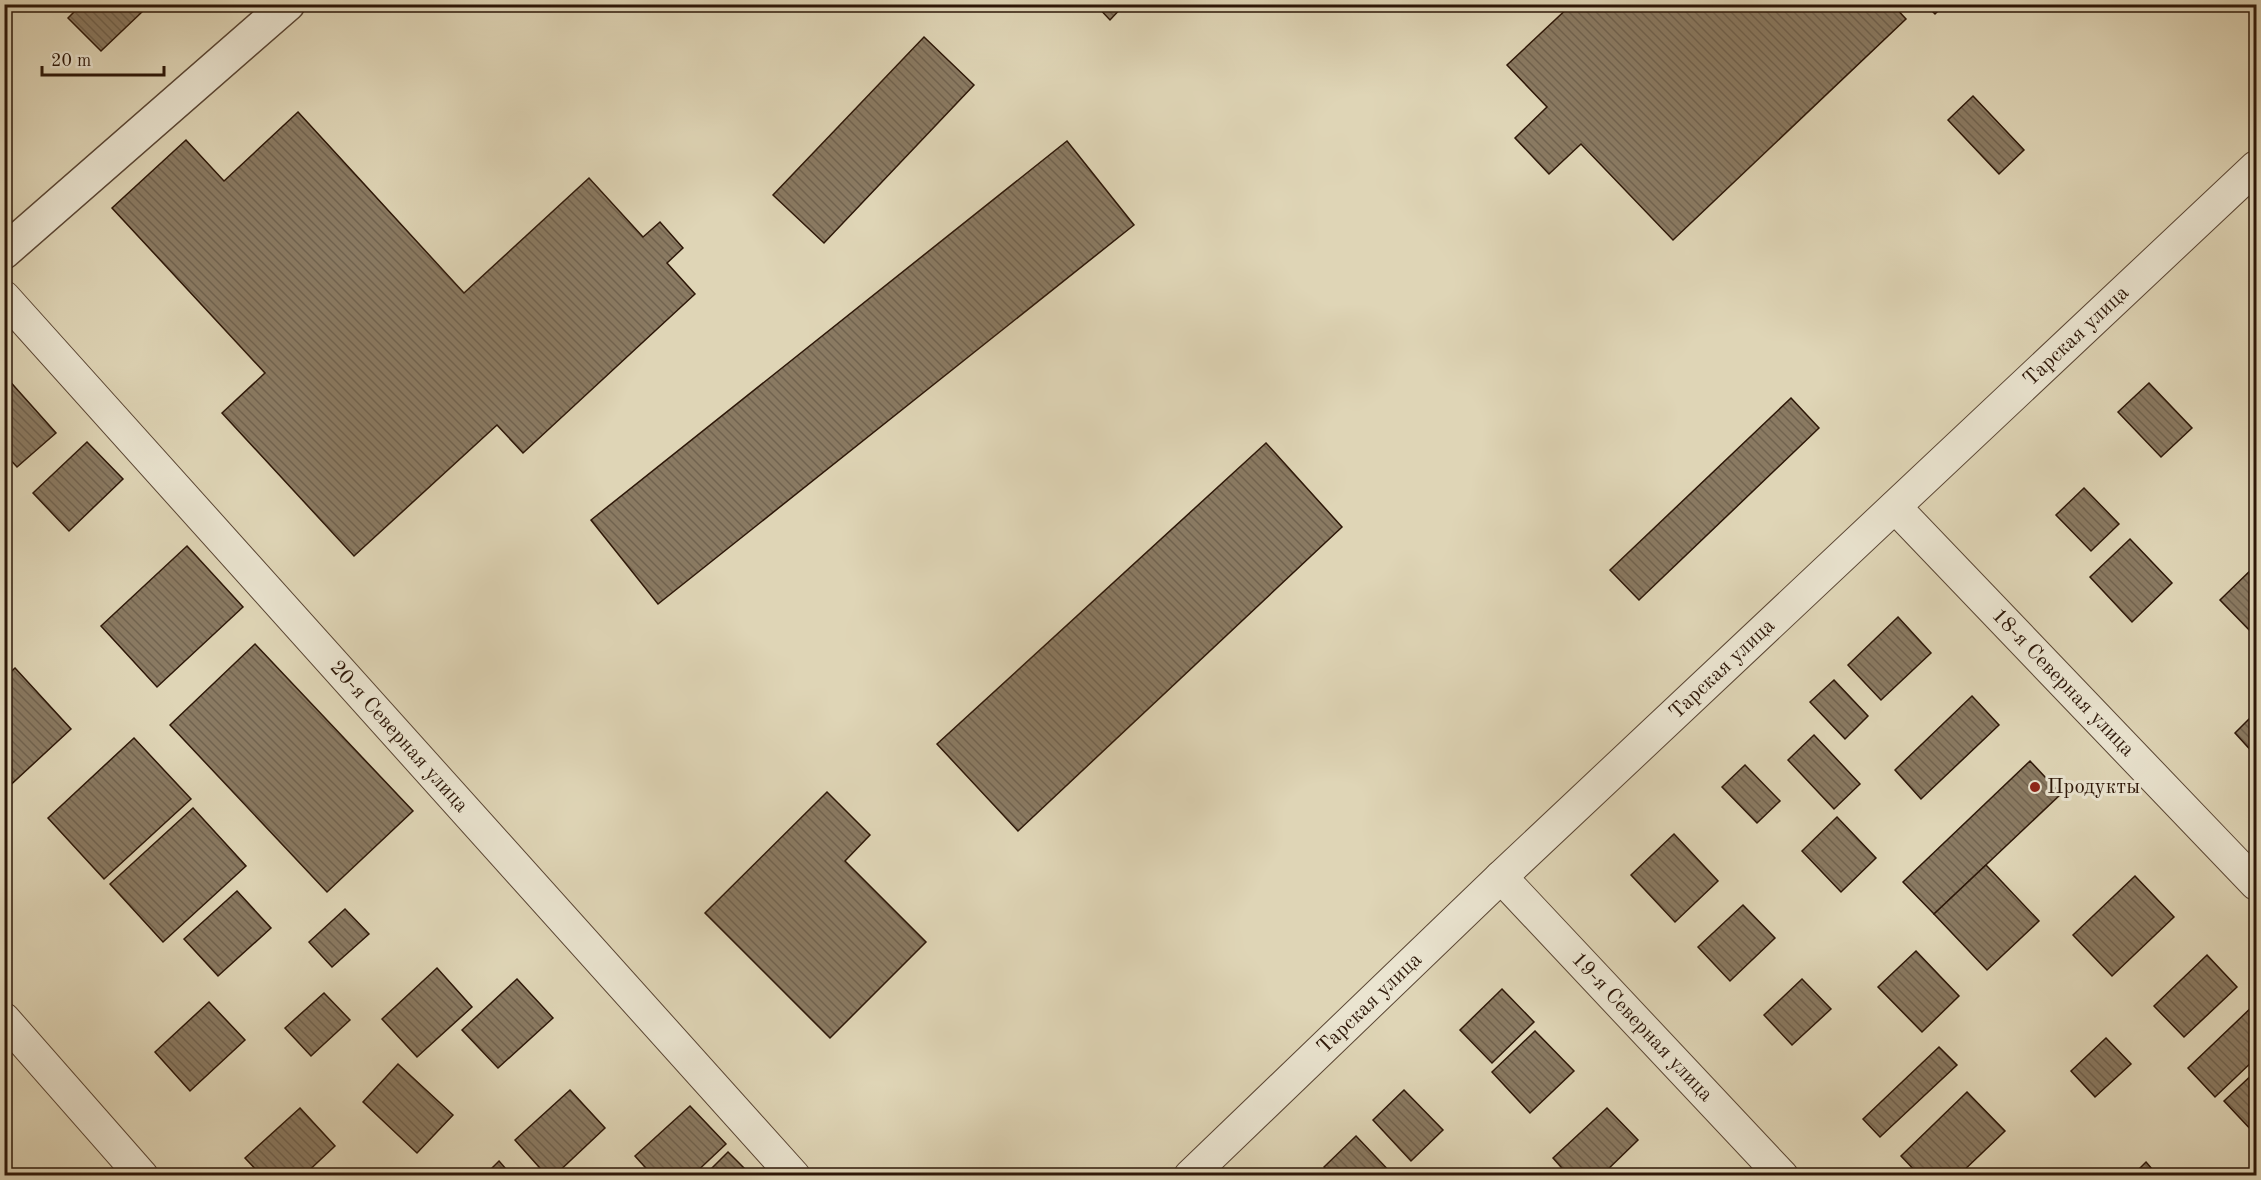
<svg xmlns="http://www.w3.org/2000/svg" width="2261" height="1180" viewBox="0 0 2261 1180" font-family="'Old Standard TT',serif">
<defs>
<pattern id="building-back-hatch" width="6" height="6" patternUnits="userSpaceOnUse" patternTransform="scale(1.5)"><rect width="6" height="6" fill="#8a7a62"/><path d="M-1 5l2 2M0 0l6 6M5-1l2 2" fill="none" stroke="#71634f"/></pattern>
</defs>
<rect width="100%" height="100%" fill="#dfd5b6"/>
<filter id="stains"><feTurbulence type="fractalNoise" baseFrequency=".00333" numOctaves="4"/><feColorMatrix values="0 0 0 0 .2 0 0 0 0 .09 0 0 0 0 .02 0 0 0 .5 -.17"/></filter>
<radialGradient id="worn" r=".72"><stop offset=".6" stop-color="#630" stop-opacity="0"/><stop offset="1" stop-color="#630" stop-opacity=".3"/></radialGradient>
<g fill="url(#building-back-hatch)" stroke="#2d1708" stroke-width="1.5">
<path d="M 82,4 L 137,4 L 143,11 L 101,51 L 68,18 Z"/>
<path d="M 1095,4 L 1125,4 L 1110,20 Z"/>
<path d="M 1572,4 L 1892,4 L 1906,19 L 1673,240 L 1581,144 L 1549,174 L 1515,138 L 1547,107 L 1507,65 Z"/>
<path d="M 1925,4 L 1945,4 L 1935,14 Z"/>
<path d="M 924,37 L 974,85 L 824,243 L 773,195 Z"/>
<path d="M 1973,96 L 2024,150 L 1999,174 L 1948,120 Z"/>
<path d="M 298,112 L 464,293 L 589,178 L 643,237 L 660,222 L 683,248 L 667,263 L 695,294 L 523,453 L 497,425 L 354,556 L 222,413 L 265,373 L 112,208 L 186,140 L 224,181 Z"/>
<path d="M 1067,141 L 1134,225 L 658,604 L 591,520 Z"/>
<path d="M 6,377 L 56,433 L 17,467 L 4,453 L 4,379 Z"/>
<path d="M 2149,383 L 2192,428 L 2161,457 L 2118,412 Z"/>
<path d="M 1791,398 L 1819,428 L 1639,600 L 1610,570 Z"/>
<path d="M 87,442 L 123,479 L 69,531 L 33,493 Z"/>
<path d="M 1266,443 L 1342,527 L 1018,831 L 937,744 Z"/>
<path d="M 2084,488 L 2119,524 L 2091,551 L 2056,515 Z"/>
<path d="M 2130,539 L 2172,583 L 2132,622 L 2090,577 Z"/>
<path d="M 187,546 L 243,607 L 157,687 L 101,626 Z"/>
<path d="M 2256,565 L 2256,626 L 2251,632 L 2220,600 Z"/>
<path d="M 1898,617 L 1931,653 L 1881,700 L 1848,665 Z"/>
<path d="M 255,644 L 413,811 L 327,892 L 170,725 Z"/>
<path d="M 15,668 L 71,729 L 4,791 L 4,678 Z"/>
<path d="M 1834,680 L 1868,716 L 1845,739 L 1810,702 Z"/>
<path d="M 1972,696 L 1999,725 L 1921,799 L 1895,770 Z"/>
<path d="M 2256,712 L 2256,756 L 2235,733 Z"/>
<path d="M 1814,735 L 1860,784 L 1834,809 L 1788,760 Z"/>
<path d="M 134,738 L 191,799 L 104,879 L 48,818 Z"/>
<path d="M 2030,761 L 2061,794 L 1934,914 L 1903,882 Z"/>
<path d="M 1745,765 L 1780,801 L 1757,823 L 1722,787 Z"/>
<path d="M 827,792 L 870,835 L 845,861 L 926,942 L 830,1038 L 705,913 Z"/>
<path d="M 193,808 L 246,866 L 163,942 L 110,884 Z"/>
<path d="M 1837,817 L 1876,858 L 1841,892 L 1802,851 Z"/>
<path d="M 1674,834 L 1718,881 L 1675,922 L 1631,875 Z"/>
<path d="M 1986,865 L 2039,921 L 1987,970 L 1934,914 Z"/>
<path d="M 2135,876 L 2174,917 L 2112,976 L 2073,935 Z"/>
<path d="M 237,891 L 271,928 L 218,976 L 184,939 Z"/>
<path d="M 1743,905 L 1775,938 L 1730,981 L 1698,947 Z"/>
<path d="M 345,909 L 369,934 L 332,967 L 309,942 Z"/>
<path d="M 1916,951 L 1959,996 L 1922,1032 L 1878,987 Z"/>
<path d="M 2207,955 L 2237,987 L 2184,1037 L 2154,1006 Z"/>
<path d="M 437,968 L 472,1007 L 417,1057 L 382,1019 Z"/>
<path d="M 517,979 L 553,1018 L 498,1068 L 462,1030 Z"/>
<path d="M 1802,979 L 1831,1009 L 1792,1045 L 1764,1015 Z"/>
<path d="M 1502,989 L 1534,1022 L 1492,1063 L 1460,1030 Z"/>
<path d="M 324,993 L 350,1020 L 311,1056 L 285,1028 Z"/>
<path d="M 209,1002 L 245,1040 L 190,1091 L 155,1052 Z"/>
<path d="M 2254,1005 L 2256,1008 L 2256,1058 L 2215,1097 L 2188,1068 Z"/>
<path d="M 1535,1031 L 1574,1071 L 1530,1113 L 1492,1072 Z"/>
<path d="M 2106,1038 L 2131,1064 L 2095,1097 L 2071,1071 Z"/>
<path d="M 1939,1047 L 1957,1065 L 1880,1137 L 1863,1119 Z"/>
<path d="M 398,1064 L 453,1115 L 417,1153 L 363,1102 Z"/>
<path d="M 2256,1071 L 2256,1135 L 2224,1101 Z"/>
<path d="M 570,1090 L 605,1128 L 554,1176 L 547,1176 L 515,1140 Z"/>
<path d="M 1404,1090 L 1443,1130 L 1411,1161 L 1373,1120 Z"/>
<path d="M 1967,1092 L 2005,1131 L 1958,1176 L 1920,1176 L 1901,1156 Z"/>
<path d="M 690,1106 L 726,1144 L 692,1176 L 653,1176 L 635,1156 Z"/>
<path d="M 300,1108 L 335,1146 L 303,1176 L 262,1176 L 245,1158 Z"/>
<path d="M 1607,1108 L 1638,1140 L 1601,1176 L 1569,1176 L 1553,1158 Z"/>
<path d="M 1356,1136 L 1394,1176 L 1332,1176 L 1324,1167 Z"/>
<path d="M 728,1152 L 752,1176 L 704,1176 Z"/>
<path d="M 499,1161 L 512,1176 L 484,1176 Z"/>
<path d="M 2146,1162 L 2158,1176 L 2132,1176 Z"/>
</g>
<g fill="none" stroke-linecap="round" stroke-linejoin="round">
<g stroke="#5a4634" stroke-width="34">
<g id="minor">
<path id="s1" d="M 4,297 L 794,1176"/>
<path id="s2" d="M 1895,507 L 2256,884"/>
<path id="s3" d="M 1501,877 L 1782,1176"/>
<path d="M 4,1019 L 142,1176"/>
<path id="s4" d="M 1190,1176 L 1501,877 L 2256,167"/>
</g>
</g>
<g stroke="#5a4634" stroke-width="36">
<path id="tertiary" d="M 4,252 L 288,4"/>
</g>
<use href="#minor" stroke="#eae4d0" stroke-width="32"/>
<use href="#tertiary" stroke="#eae4d0" stroke-width="33"/>
</g>
<circle fill="#8f2418" stroke="#eae4d0" stroke-width="2" cx="2035" cy="787" r="6"/>
<g text-anchor="middle" dominant-baseline="central" stroke-width="6" stroke-linejoin="round" paint-order="stroke">
<g font-size="21" fill="#2d1708" stroke="#eae4d0">
<text stroke="none"><textPath href="#s4" startOffset="1221">Тарская улица</textPath></text>
<text stroke="none"><textPath href="#s4" startOffset="735">Тарская улица</textPath></text>
<text stroke="none"><textPath href="#s2" startOffset="243">18-я Северная улица</textPath></text>
<text stroke="none"><textPath href="#s1" startOffset="591">20-я Северная улица</textPath></text>
<text stroke="none"><textPath href="#s4" startOffset="249">Тарская улица</textPath></text>
<text stroke="none"><textPath href="#s3" startOffset="206">19-я Северная улица</textPath></text>
</g>
<g font-size="21" fill="#2d1708" stroke="#eae4d0" text-anchor="start">
<text x="2047" y="787">Продукты</text>
</g>
</g>
<rect width="2261" height="1180" fill="none" stroke="#dfd5b6" stroke-width="24"/>
<rect x="6" y="6" width="2249" height="1168" fill="none" stroke="#2d1708" stroke-width="3"/>
<rect x="12" y="12" width="2237" height="1156" fill="none" stroke="#2d1708" stroke-width="1.5"/>
<path d="M42 66v9h122v-9" fill="none" stroke="#2d1708" stroke-width="3"/>
<text x="51" y="66" font-size="18" fill="#2d1708" stroke="#eae4d0" stroke-width="4.5" paint-order="stroke">20 m</text>
<rect width="100%" height="100%" filter="url(#stains)"/>
<rect width="100%" height="100%" fill="url(#worn)"/>
</svg>
